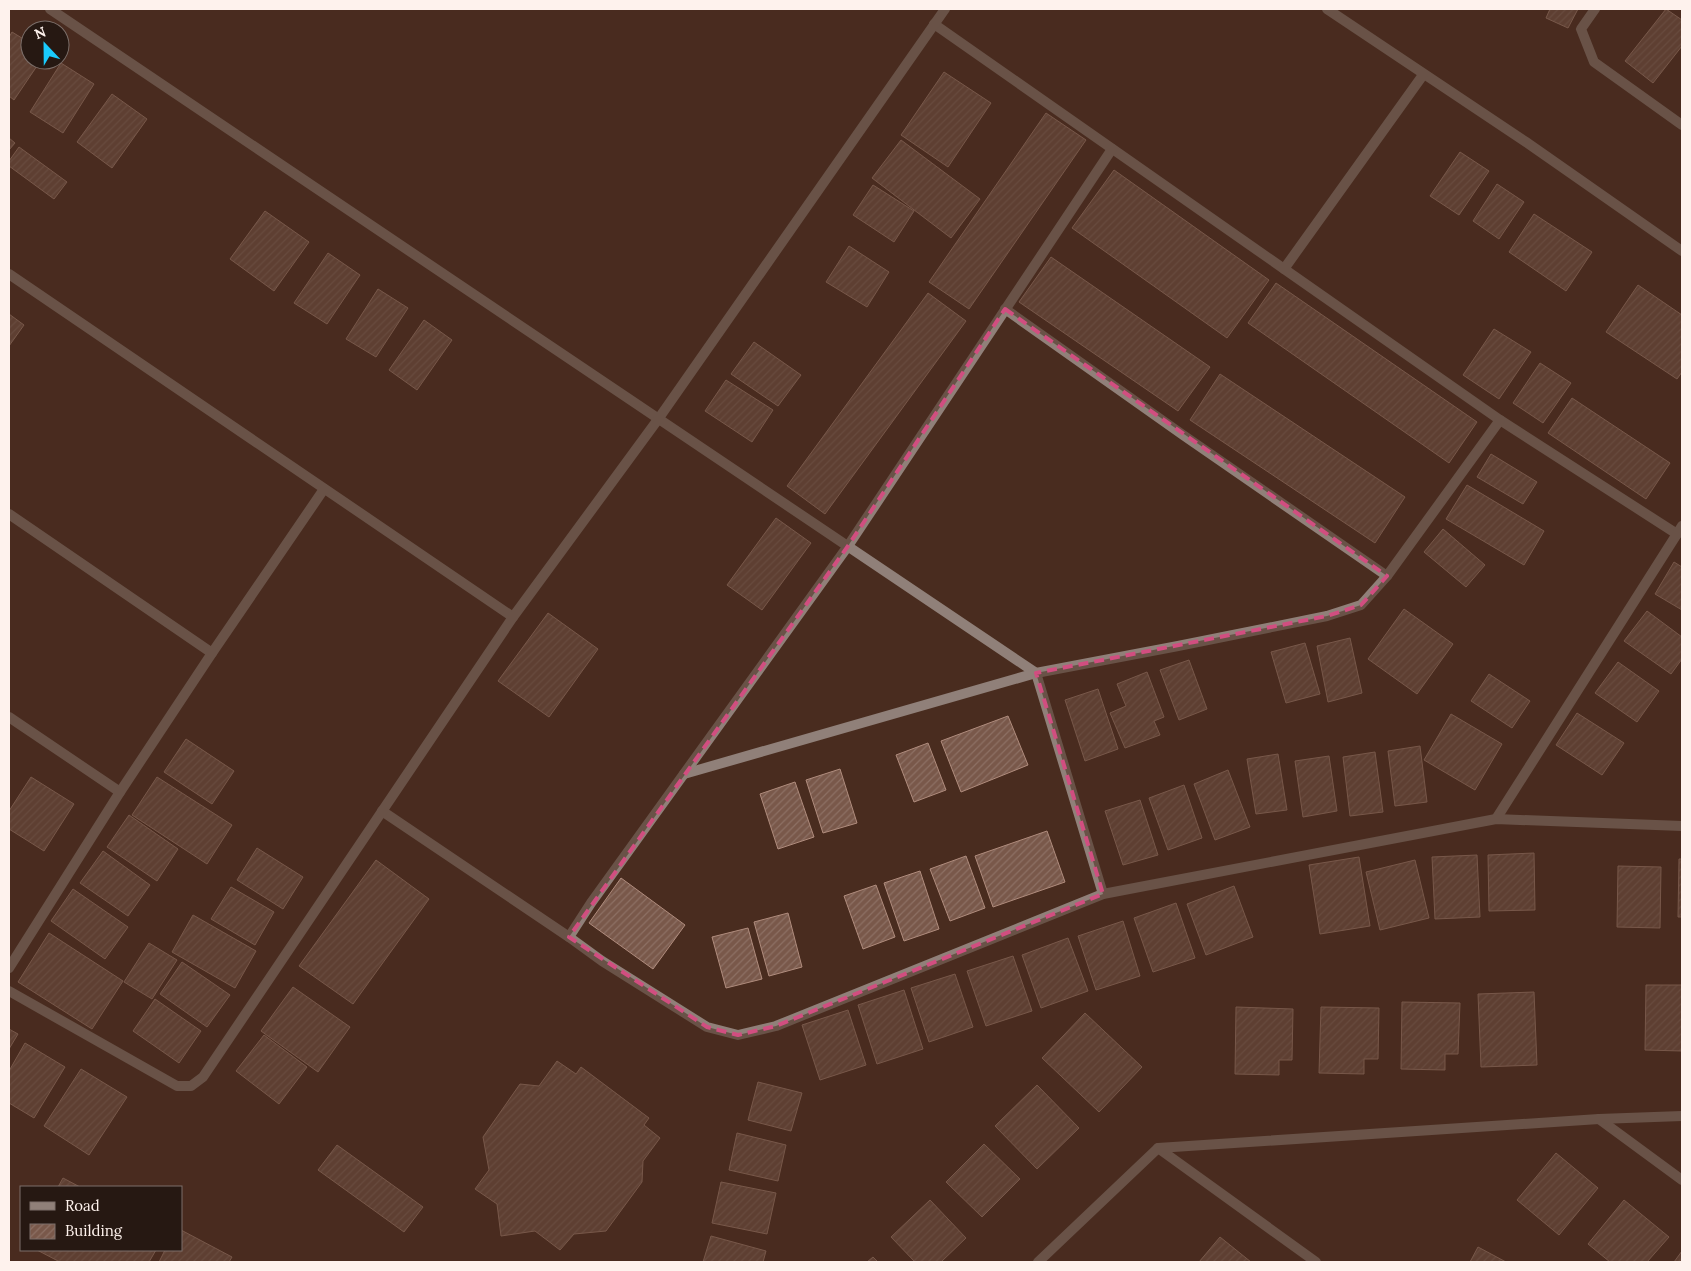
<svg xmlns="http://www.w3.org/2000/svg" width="1691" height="1271" viewBox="0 0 1691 1271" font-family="Lora,serif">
<defs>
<pattern id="building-hatch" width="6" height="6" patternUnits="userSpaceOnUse" patternTransform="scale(1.25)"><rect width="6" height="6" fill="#79584a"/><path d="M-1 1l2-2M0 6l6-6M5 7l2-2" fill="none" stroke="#8d7064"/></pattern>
</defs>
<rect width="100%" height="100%" fill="#492c1f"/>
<g fill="url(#building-hatch)" stroke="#b08c7d">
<path d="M 1550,9 L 1578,9 L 1568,28 L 1546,18 Z"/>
<path d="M 1666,9 L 1682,20 L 1682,46 L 1653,83 L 1625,61 Z"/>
<path d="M 12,32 L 30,43 L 30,60 L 41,60 L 14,100 L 9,96 L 9,37 Z"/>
<path d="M 61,63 L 94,84 L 63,133 L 30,112 Z"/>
<path d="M 944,72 L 991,103 L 948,167 L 901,135 Z"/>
<path d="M 112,94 L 147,119 L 112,168 L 77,142 Z"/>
<path d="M 1046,113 L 1086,140 L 969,309 L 929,282 Z"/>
<path d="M 9,138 L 15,143 L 9,150 Z"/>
<path d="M 901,140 L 980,199 L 951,238 L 872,178 Z"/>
<path d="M 19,147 L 67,182 L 54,199 L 9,166 L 9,161 Z"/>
<path d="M 1460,152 L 1489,171 L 1459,215 L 1430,196 Z"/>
<path d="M 1114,170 L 1269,280 L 1227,338 L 1072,228 Z"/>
<path d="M 1497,184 L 1524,202 L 1499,239 L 1473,221 Z"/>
<path d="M 873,185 L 914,211 L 894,242 L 853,215 Z"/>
<path d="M 265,211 L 309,242 L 274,291 L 230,259 Z"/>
<path d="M 1534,214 L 1592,252 L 1566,291 L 1509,252 Z"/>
<path d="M 849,246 L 889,272 L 867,307 L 826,282 Z"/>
<path d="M 328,253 L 360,275 L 327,324 L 294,303 Z"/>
<path d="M 1051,257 L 1210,367 L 1178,411 L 1019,302 Z"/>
<path d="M 1276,283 L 1477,422 L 1449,463 L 1248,323 Z"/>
<path d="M 1638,285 L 1682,315 L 1682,372 L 1677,379 L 1606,332 Z"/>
<path d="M 378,289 L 408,308 L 376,357 L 346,339 Z"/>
<path d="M 928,293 L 966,321 L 825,514 L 787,486 Z"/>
<path d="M 9,314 L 24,325 L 9,346 Z"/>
<path d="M 424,320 L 452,340 L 417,390 L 389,370 Z"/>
<path d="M 1494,329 L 1531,352 L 1499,399 L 1463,375 Z"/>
<path d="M 754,342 L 801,375 L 778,406 L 731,374 Z"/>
<path d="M 1540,363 L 1571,383 L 1543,423 L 1513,403 Z"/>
<path d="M 1220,374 L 1405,497 L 1375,543 L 1190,420 Z"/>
<path d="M 726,380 L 773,410 L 752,442 L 705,411 Z"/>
<path d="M 1572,398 L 1670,463 L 1646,499 L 1548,433 Z"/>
<path d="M 1491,454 L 1537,482 L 1523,504 L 1477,477 Z"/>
<path d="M 1467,485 L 1544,531 L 1524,565 L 1446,519 Z"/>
<path d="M 776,518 L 811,543 L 762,610 L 727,585 Z"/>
<path d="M 1443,529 L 1485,565 L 1466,587 L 1424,552 Z"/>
<path d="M 1674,562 L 1682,567 L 1682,610 L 1655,594 Z"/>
<path d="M 1404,609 L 1453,644 L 1417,694 L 1368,659 Z"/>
<path d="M 1647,611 L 1682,637 L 1682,659 L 1671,674 L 1624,641 Z"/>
<path d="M 548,613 L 598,649 L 549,717 L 498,681 Z"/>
<path d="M 1350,638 L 1362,693 L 1328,702 L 1317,646 Z"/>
<path d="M 1305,643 L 1320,694 L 1286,703 L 1271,652 Z"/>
<path d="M 1189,660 L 1207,709 L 1179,720 L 1160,670 Z"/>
<path d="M 1618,662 L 1659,691 L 1637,722 L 1595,693 Z"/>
<path d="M 1147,672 L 1164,717 L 1154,721 L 1160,735 L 1125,748 L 1110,713 L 1126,706 L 1117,684 Z"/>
<path d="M 1489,674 L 1530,701 L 1512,728 L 1471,701 Z"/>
<path d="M 1098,689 L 1118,749 L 1085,761 L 1065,700 Z"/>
<path d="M 1577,713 L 1624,743 L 1602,775 L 1556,745 Z"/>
<path d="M 1451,714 L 1502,744 L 1475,790 L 1424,760 Z"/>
<path d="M 1008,716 L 1028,765 L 961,792 L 941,741 Z"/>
<path d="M 186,739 L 234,771 L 212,804 L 164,772 Z"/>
<path d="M 928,743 L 946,790 L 914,802 L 896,755 Z"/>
<path d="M 1420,746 L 1427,802 L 1395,806 L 1388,751 Z"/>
<path d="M 1375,752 L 1383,812 L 1350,816 L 1343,757 Z"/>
<path d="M 1278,754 L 1287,810 L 1256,814 L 1247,759 Z"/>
<path d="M 1329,756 L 1337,811 L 1303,817 L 1295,761 Z"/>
<path d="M 840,769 L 857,823 L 823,833 L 806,780 Z"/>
<path d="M 1228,770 L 1250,827 L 1215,840 L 1194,784 Z"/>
<path d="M 31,777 L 74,804 L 44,851 L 9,829 L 9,811 Z"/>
<path d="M 157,777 L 232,825 L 207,864 L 132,815 Z"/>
<path d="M 795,782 L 814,837 L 778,849 L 760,794 Z"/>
<path d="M 1184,785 L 1202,838 L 1168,850 L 1149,798 Z"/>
<path d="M 1140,800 L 1158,855 L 1123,865 L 1105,811 Z"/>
<path d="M 129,815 L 178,849 L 157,881 L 107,847 Z"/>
<path d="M 1047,831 L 1065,882 L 993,907 L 975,856 Z"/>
<path d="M 257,848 L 303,877 L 283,909 L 237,880 Z"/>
<path d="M 103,851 L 150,885 L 128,916 L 80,883 Z"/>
<path d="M 1534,853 L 1535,910 L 1489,911 L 1488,855 Z"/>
<path d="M 1477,855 L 1480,917 L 1435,919 L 1432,857 Z"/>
<path d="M 966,856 L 985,908 L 950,921 L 930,869 Z"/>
<path d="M 1359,857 L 1370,926 L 1320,934 L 1309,865 Z"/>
<path d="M 1679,859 L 1682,859 L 1682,917 L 1678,917 Z"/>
<path d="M 376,860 L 429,899 L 353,1004 L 299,966 Z"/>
<path d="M 1415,860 L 1429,918 L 1380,930 L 1366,872 Z"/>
<path d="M 1618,866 L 1661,867 L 1660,928 L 1617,927 Z"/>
<path d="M 920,871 L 939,929 L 904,941 L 884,883 Z"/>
<path d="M 621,878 L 685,925 L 653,969 L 589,923 Z"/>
<path d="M 876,885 L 895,937 L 863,949 L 844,896 Z"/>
<path d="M 1234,886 L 1253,937 L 1206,955 L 1187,904 Z"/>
<path d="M 231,887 L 274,912 L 255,945 L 211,919 Z"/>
<path d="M 73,889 L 128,927 L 105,959 L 51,921 Z"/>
<path d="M 1176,903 L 1195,958 L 1153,972 L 1134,918 Z"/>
<path d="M 788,913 L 802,967 L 769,976 L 754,922 Z"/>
<path d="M 193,915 L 256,951 L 235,988 L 172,952 Z"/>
<path d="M 1123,921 L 1140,976 L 1096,990 L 1078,936 Z"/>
<path d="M 748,928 L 762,979 L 726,988 L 712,937 Z"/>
<path d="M 49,933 L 123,981 L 92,1029 L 18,982 Z"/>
<path d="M 1068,938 L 1088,991 L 1041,1008 L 1022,955 Z"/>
<path d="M 149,943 L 177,960 L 152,999 L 124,982 Z"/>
<path d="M 1013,956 L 1032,1011 L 986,1026 L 967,971 Z"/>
<path d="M 182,962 L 230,995 L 207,1027 L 160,994 Z"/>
<path d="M 955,974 L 973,1027 L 929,1042 L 911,988 Z"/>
<path d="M 1646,985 L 1682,985 L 1682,1051 L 1645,1050 Z"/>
<path d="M 293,987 L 350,1027 L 318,1072 L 261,1031 Z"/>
<path d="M 904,990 L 923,1049 L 877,1064 L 858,1005 Z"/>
<path d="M 1534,992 L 1537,1065 L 1481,1067 L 1478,994 Z"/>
<path d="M 155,999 L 201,1031 L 179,1063 L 133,1031 Z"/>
<path d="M 1402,1002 L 1460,1003 L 1458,1054 L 1445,1054 L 1445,1070 L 1401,1069 Z"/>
<path d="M 1236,1007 L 1293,1009 L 1292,1060 L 1279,1060 L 1279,1075 L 1235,1074 Z"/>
<path d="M 1321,1007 L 1379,1008 L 1378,1059 L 1364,1059 L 1364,1074 L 1319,1073 Z"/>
<path d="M 848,1010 L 866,1065 L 820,1080 L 802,1025 Z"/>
<path d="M 1085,1013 L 1142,1067 L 1099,1112 L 1042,1058 Z"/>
<path d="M 9,1029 L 18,1034 L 9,1049 Z"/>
<path d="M 264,1035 L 307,1067 L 279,1104 L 236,1071 Z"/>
<path d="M 25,1043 L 65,1067 L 34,1118 L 9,1103 L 9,1071 Z"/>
<path d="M 557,1061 L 576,1074 L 581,1067 L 649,1118 L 644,1125 L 660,1138 L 643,1161 L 642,1182 L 606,1231 L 574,1234 L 560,1250 L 535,1231 L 501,1236 L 497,1204 L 475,1189 L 489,1170 L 483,1137 L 520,1084 L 539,1086 Z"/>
<path d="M 81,1069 L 127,1097 L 89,1155 L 44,1126 Z"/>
<path d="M 758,1082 L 802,1093 L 791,1131 L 748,1120 Z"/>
<path d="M 1037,1085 L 1079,1128 L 1037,1169 L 995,1126 Z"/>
<path d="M 737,1133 L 786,1145 L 778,1181 L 729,1170 Z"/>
<path d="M 984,1144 L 1020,1179 L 982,1217 L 946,1182 Z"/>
<path d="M 337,1145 L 423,1207 L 404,1232 L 318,1170 Z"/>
<path d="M 1556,1153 L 1598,1188 L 1559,1235 L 1517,1200 Z"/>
<path d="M 63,1178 L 80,1187 L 58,1187 Z"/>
<path d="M 721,1182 L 776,1193 L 767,1234 L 712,1223 Z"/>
<path d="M 930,1200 L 966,1238 L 941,1262 L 915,1262 L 891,1237 Z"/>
<path d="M 1624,1200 L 1669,1237 L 1647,1262 L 1610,1262 L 1588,1244 Z"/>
<path d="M 181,1230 L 232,1257 L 229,1262 L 159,1262 L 165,1250 L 181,1250 Z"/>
<path d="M 711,1236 L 766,1251 L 763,1262 L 703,1262 Z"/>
<path d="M 1220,1237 L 1251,1262 L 1199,1262 Z"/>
<path d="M 1478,1247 L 1506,1262 L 1470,1262 Z"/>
<path d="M 37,1250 L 156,1250 L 149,1262 L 60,1262 Z"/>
<path d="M 1682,1251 L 1682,1262 L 1674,1262 Z"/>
<path d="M 873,1257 L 878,1262 L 867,1262 Z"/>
</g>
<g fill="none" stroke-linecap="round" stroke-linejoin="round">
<path stroke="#908079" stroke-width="10" d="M 1595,9 L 1581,29 L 1594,62 L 1682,125"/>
<g stroke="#908079" stroke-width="10">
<path d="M 50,9 L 1036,673 L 1103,894"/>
<path d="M 1327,9 L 1526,142 L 1682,251"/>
<path d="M 934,24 L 1500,420 L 1677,534"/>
<path d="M 1284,269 L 1423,75"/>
<path d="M 9,274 L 513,617"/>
<path d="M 1005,309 L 1183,435 L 1387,576"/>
<path d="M 9,514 L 212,653"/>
<path d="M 9,717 L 120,792"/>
<path d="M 684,774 L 1036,673 L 1178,646 L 1327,616 L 1361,605 L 1387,576 L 1500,420"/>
<path d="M 382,811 L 569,937 L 602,961 L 707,1027 L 738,1035 L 776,1026 L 1103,894 L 1496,819 L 1682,826"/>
<path d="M 1496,819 L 1682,526"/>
<path d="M 569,937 L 591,903 L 848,546 L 1112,149"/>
<path d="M 9,968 L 120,792 L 212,653 L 324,489"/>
<path d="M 9,991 L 177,1086 L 191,1086 L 203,1077 L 513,617 L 659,418 L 945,9"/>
<path d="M 1599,1119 L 1682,1180"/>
<path d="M 1158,1148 L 1316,1262"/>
<path d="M 1038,1262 L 1158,1148 L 1599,1119 L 1682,1116"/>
</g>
</g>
<path d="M0 0H1691V1271H0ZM 1005,309 L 1387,576 L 1361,605 L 1327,616 L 1036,673 L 1103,894 L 776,1026 L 738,1035 L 707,1027 L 569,937 L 848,546 Z" fill="#492c1f" fill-opacity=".55" fill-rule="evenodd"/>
<path fill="none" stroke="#d14e80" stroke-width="4" stroke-dasharray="10 6" stroke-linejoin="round" d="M 1005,309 L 1387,576 L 1361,605 L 1327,616 L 1036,673 L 1103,894 L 776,1026 L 738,1035 L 707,1027 L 569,937 L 848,546 Z"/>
<rect width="1691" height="1271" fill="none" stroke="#fef2ed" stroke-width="20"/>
<rect x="20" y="1186" width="162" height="65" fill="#261812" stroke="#7c6f6a"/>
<rect x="30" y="1202" width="25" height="8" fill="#908079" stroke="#7c6f6a"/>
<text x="65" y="1211" font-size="15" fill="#fef2ed">Road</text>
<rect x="30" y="1224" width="25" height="15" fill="url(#building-hatch)" stroke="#7c6f6a"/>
<text x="65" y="1236" font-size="15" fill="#fef2ed">Building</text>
<g transform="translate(45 45) rotate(338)"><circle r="24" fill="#261812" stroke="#7c6f6a"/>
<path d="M0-4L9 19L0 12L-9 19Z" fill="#1acafc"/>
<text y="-8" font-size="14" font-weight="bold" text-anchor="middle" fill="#fef2ed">N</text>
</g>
</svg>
